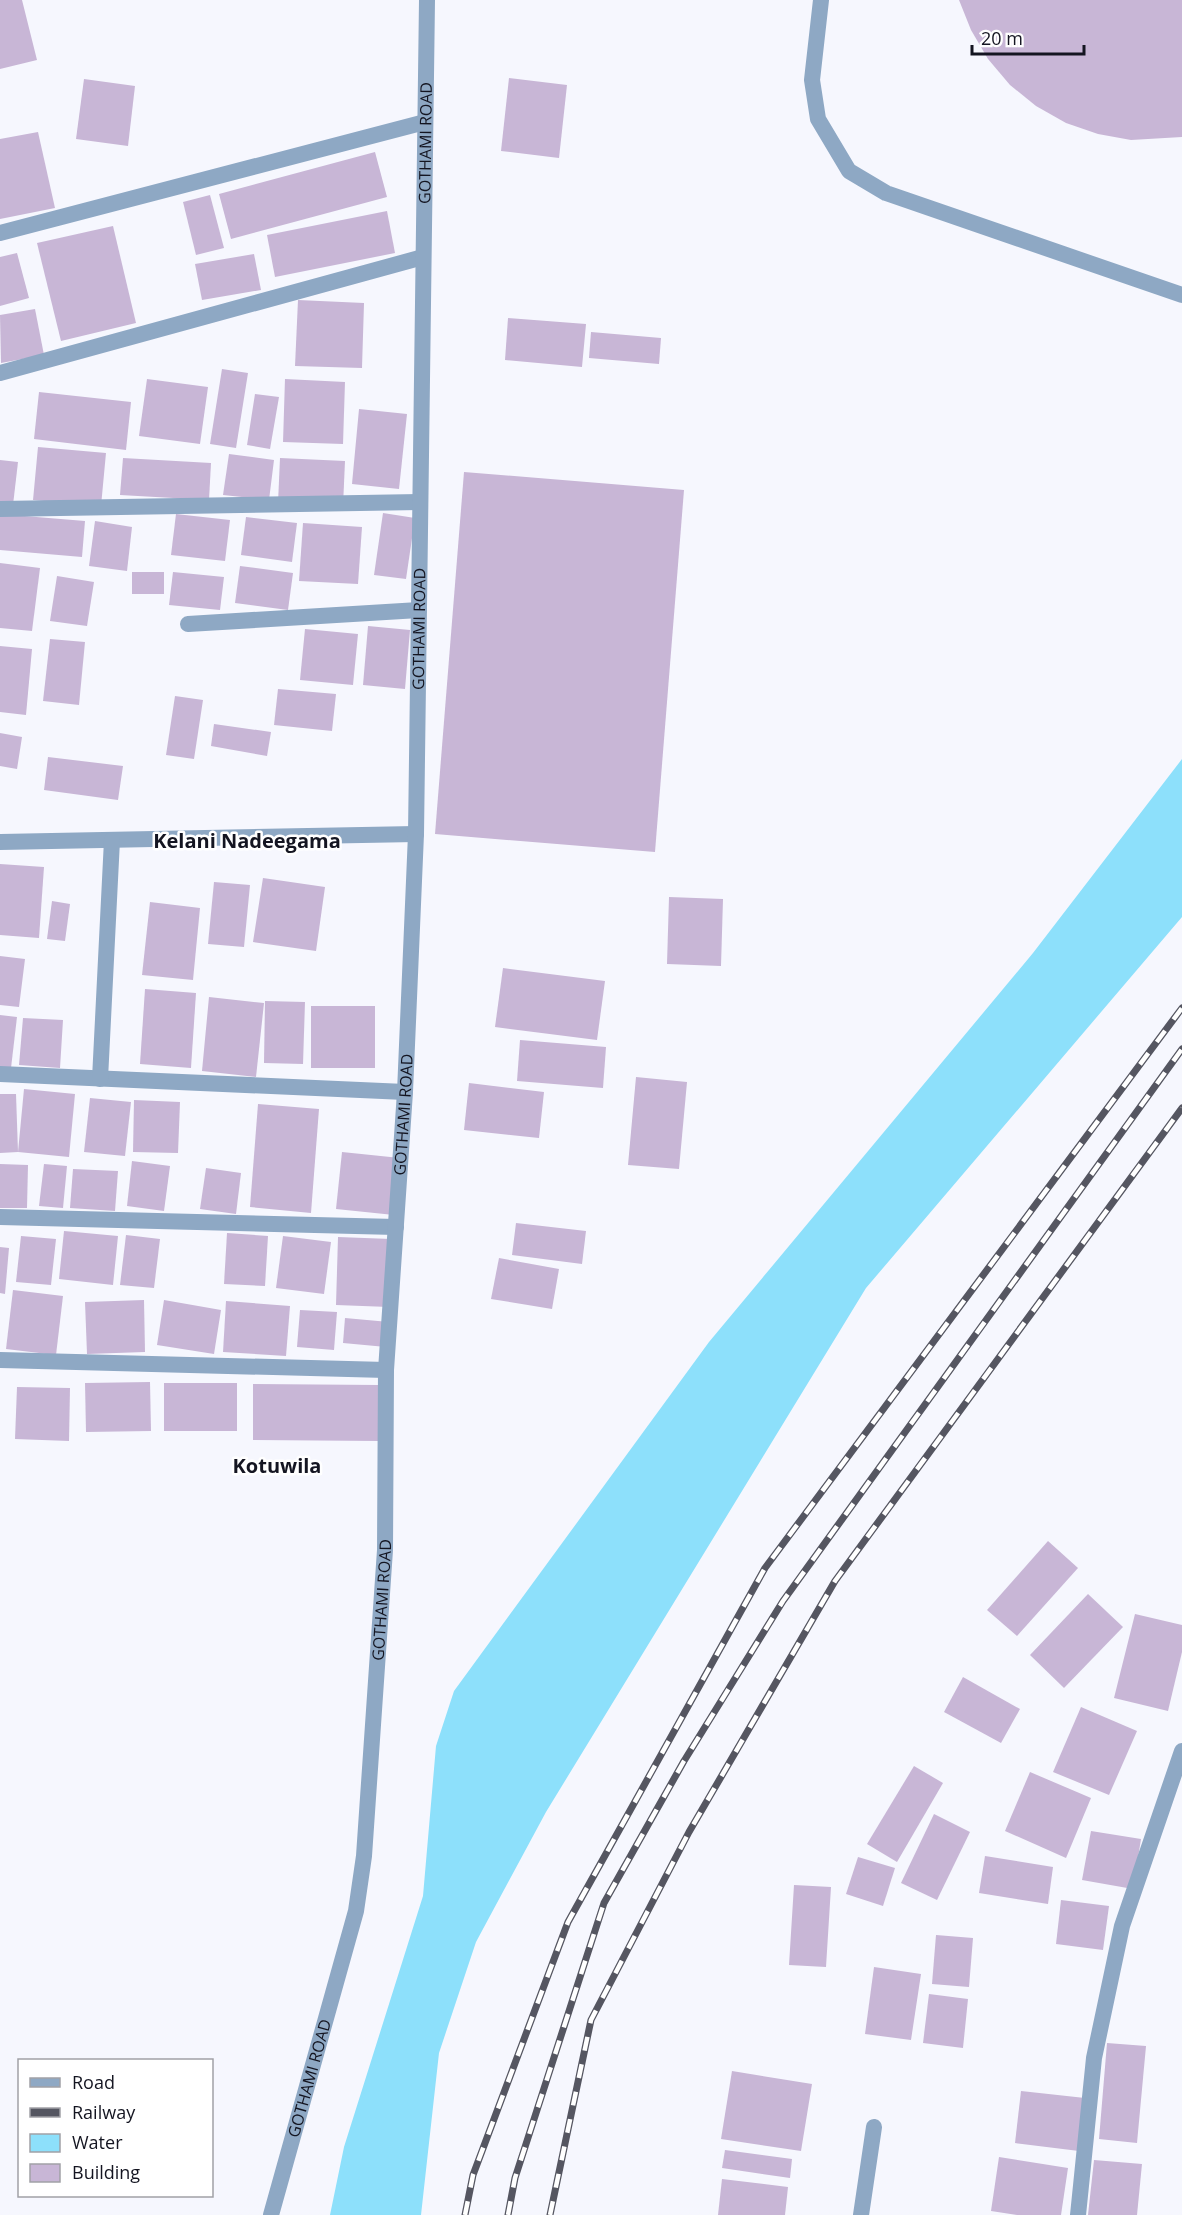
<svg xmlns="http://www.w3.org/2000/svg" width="1182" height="2215" viewBox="0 0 1182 2215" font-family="'Open Sans',sans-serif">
<rect width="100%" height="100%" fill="#f6f7fe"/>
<path fill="#8de0fb" d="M 1182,759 L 1182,917 L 866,1288 L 546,1812 L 476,1942 L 439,2053 L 421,2215 L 330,2215 L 344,2147 L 423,1896 L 436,1746 L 454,1691 L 709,1342 L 1033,953 Z"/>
<g fill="#c8b6d6">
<path d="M 0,0 L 22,0 L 37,60 L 0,69 Z"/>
<path d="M 959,0 L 1182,0 L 1182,137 L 1131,140 L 1098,134 L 1066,123 L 1036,106 L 1010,85 L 988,59 L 971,30 Z"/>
<path d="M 509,78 L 567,85 L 559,158 L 501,151 Z"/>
<path d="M 84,79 L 135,86 L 128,146 L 76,139 Z"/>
<path d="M 38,132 L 55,208 L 0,219 L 0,139 Z"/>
<path d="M 375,152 L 387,197 L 231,239 L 219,194 Z"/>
<path d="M 210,195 L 224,248 L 196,255 L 183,202 Z"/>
<path d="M 387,211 L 395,253 L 275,277 L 267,235 Z"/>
<path d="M 113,226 L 136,323 L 61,341 L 37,243 Z"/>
<path d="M 17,253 L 29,298 L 0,306 L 0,257 Z"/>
<path d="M 254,254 L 261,290 L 202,300 L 195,264 Z"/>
<path d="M 298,300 L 364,303 L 362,368 L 295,366 Z"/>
<path d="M 35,309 L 44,355 L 1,363 L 0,315 Z"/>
<path d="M 508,318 L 586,324 L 582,367 L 505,360 Z"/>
<path d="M 591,332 L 661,338 L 659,364 L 589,358 Z"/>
<path d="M 222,369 L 248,373 L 236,448 L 210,444 Z"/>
<path d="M 147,379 L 208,387 L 200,444 L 139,436 Z"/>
<path d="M 285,379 L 345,382 L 343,444 L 283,442 Z"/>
<path d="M 39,392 L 131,402 L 126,450 L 34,439 Z"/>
<path d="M 255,394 L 279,397 L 270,449 L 247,445 Z"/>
<path d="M 359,409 L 407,414 L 399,489 L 352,484 Z"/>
<path d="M 38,447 L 106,453 L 101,506 L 33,500 Z"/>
<path d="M 229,454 L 274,460 L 269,500 L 223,495 Z"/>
<path d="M 123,458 L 211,463 L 209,500 L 120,495 Z"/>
<path d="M 280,458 L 345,461 L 343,506 L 278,503 Z"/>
<path d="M 0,460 L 18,462 L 13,505 L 0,503 Z"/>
<path d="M 464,472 L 684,490 L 655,852 L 435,834 Z"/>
<path d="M 383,513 L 415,518 L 406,579 L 374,575 Z"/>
<path d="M 0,514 L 85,521 L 82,557 L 0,550 Z"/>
<path d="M 176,514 L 230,520 L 225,561 L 171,555 Z"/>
<path d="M 246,517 L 297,523 L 292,562 L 241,555 Z"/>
<path d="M 95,521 L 132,527 L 127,571 L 89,566 Z"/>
<path d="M 303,523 L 362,527 L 358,584 L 299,581 Z"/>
<path d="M 0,563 L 40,568 L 32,631 L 0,628 Z"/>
<path d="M 240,566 L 293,573 L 288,610 L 235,603 Z"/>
<rect x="132" y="572" width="32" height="22"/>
<path d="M 173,572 L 224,577 L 220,610 L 169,605 Z"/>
<path d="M 57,576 L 94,582 L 87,626 L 50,621 Z"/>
<path d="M 368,626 L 410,630 L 405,689 L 363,685 Z"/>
<path d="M 305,629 L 358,634 L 353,685 L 300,680 Z"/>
<path d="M 50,639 L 85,642 L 79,705 L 43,701 Z"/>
<path d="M 0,646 L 32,649 L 26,715 L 0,712 Z"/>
<path d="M 278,689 L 336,694 L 332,731 L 274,725 Z"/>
<path d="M 175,696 L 203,700 L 194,759 L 166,755 Z"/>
<path d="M 214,724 L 271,732 L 267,756 L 211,746 Z"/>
<path d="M 0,733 L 22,737 L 17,769 L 0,766 Z"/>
<path d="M 48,757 L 123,766 L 118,800 L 44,790 Z"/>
<path d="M 0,864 L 44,867 L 39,938 L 0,935 Z"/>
<path d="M 263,878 L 325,887 L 316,951 L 253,942 Z"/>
<path d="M 214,882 L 250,885 L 244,947 L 208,944 Z"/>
<path d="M 669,897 L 723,899 L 721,966 L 667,964 Z"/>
<path d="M 52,901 L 70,904 L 65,941 L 47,939 Z"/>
<path d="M 150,902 L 200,908 L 193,980 L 142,975 Z"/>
<path d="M 0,956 L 25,959 L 19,1007 L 0,1005 Z"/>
<path d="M 503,968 L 605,981 L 597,1040 L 495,1027 Z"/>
<path d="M 145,989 L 196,993 L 191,1068 L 140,1064 Z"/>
<path d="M 209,997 L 264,1003 L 256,1077 L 202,1071 Z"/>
<path d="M 265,1001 L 305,1002 L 303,1064 L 264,1063 Z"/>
<rect x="311" y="1006" width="64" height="62"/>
<path d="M 0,1015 L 17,1017 L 11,1068 L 0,1067 Z"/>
<path d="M 23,1018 L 63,1020 L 60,1068 L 19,1065 Z"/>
<path d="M 520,1040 L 606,1047 L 603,1088 L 517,1081 Z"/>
<path d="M 636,1077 L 687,1082 L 679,1169 L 628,1165 Z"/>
<path d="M 469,1083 L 544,1092 L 539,1138 L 464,1130 Z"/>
<path d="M 24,1089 L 75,1094 L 69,1157 L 18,1152 Z"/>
<path d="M 0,1094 L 16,1094 L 18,1152 L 0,1153 Z"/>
<path d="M 90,1098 L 131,1102 L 125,1156 L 84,1152 Z"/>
<path d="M 134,1100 L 180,1102 L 178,1153 L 133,1152 Z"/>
<path d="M 258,1104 L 319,1109 L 311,1213 L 250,1207 Z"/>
<path d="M 342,1152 L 400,1158 L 394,1215 L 336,1209 Z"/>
<path d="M 132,1161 L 170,1166 L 164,1211 L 127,1206 Z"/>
<path d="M 0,1164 L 28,1165 L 27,1208 L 0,1208 Z"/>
<path d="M 44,1164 L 67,1166 L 63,1208 L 39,1206 Z"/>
<path d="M 206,1168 L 241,1173 L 236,1214 L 200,1209 Z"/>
<path d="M 73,1169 L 118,1171 L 115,1211 L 70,1208 Z"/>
<path d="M 516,1223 L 586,1231 L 582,1264 L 512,1255 Z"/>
<path d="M 64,1231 L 118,1236 L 113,1285 L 59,1279 Z"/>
<path d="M 227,1233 L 268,1236 L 265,1286 L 224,1284 Z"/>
<path d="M 126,1235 L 160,1239 L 154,1288 L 120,1285 Z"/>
<path d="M 21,1236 L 56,1239 L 51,1285 L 16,1282 Z"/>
<path d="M 283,1236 L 331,1242 L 324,1294 L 276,1288 Z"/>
<path d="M 338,1237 L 391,1239 L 389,1307 L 336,1305 Z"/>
<path d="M 0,1247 L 9,1248 L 5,1294 L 0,1293 Z"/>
<path d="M 499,1258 L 559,1269 L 552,1309 L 491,1299 Z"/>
<path d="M 13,1290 L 63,1296 L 56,1355 L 6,1349 Z"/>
<path d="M 144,1300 L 145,1352 L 87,1354 L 85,1302 Z"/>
<path d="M 164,1300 L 221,1310 L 214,1354 L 157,1345 Z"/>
<path d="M 226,1301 L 290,1306 L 286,1356 L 223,1352 Z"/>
<path d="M 300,1310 L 337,1312 L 334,1350 L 297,1347 Z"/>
<path d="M 345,1318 L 389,1322 L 386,1347 L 343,1343 Z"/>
<path d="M 150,1382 L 151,1431 L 86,1432 L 85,1383 Z"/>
<rect x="164" y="1383" width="73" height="48"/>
<path d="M 253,1384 L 379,1385 L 379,1441 L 253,1440 Z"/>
<path d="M 17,1387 L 70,1388 L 69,1441 L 15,1439 Z"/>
<path d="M 1048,1541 L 1078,1568 L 1017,1636 L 987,1610 Z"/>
<path d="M 1088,1594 L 1123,1627 L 1064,1688 L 1030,1655 Z"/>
<path d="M 1135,1614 L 1182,1625 L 1182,1652 L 1168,1711 L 1114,1698 Z"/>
<path d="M 963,1677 L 1020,1709 L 1001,1743 L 944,1712 Z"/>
<path d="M 1081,1707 L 1137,1731 L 1109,1795 L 1053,1772 Z"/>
<path d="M 914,1766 L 943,1783 L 897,1862 L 867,1844 Z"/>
<path d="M 1030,1772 L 1091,1798 L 1066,1858 L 1005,1831 Z"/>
<path d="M 934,1814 L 970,1832 L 937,1900 L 901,1883 Z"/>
<path d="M 1091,1831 L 1141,1839 L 1133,1889 L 1082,1880 Z"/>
<path d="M 985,1856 L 1053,1867 L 1048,1904 L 979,1893 Z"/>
<path d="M 858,1857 L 895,1868 L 883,1906 L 846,1894 Z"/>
<path d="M 794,1885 L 831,1887 L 826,1967 L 789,1965 Z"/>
<path d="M 1061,1900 L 1109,1906 L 1103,1950 L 1056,1944 Z"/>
<path d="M 936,1935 L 973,1938 L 969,1987 L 932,1984 Z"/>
<path d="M 874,1967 L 921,1974 L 911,2040 L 865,2034 Z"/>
<path d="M 929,1994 L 968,1999 L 963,2048 L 923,2043 Z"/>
<path d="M 1107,2043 L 1146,2046 L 1137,2143 L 1099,2139 Z"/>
<path d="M 732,2071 L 812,2084 L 801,2151 L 721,2139 Z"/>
<path d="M 1021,2091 L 1085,2098 L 1079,2151 L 1015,2143 Z"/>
<path d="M 725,2150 L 792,2159 L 790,2178 L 722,2168 Z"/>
<path d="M 999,2157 L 1068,2168 L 1061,2215 L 1017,2215 L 991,2211 Z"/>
<path d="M 1094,2160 L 1142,2164 L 1137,2215 L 1088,2215 Z"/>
<path d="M 722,2179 L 788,2187 L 785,2215 L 718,2215 Z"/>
</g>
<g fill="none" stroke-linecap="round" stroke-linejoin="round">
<path stroke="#8ea8c4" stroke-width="16" d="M 821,0 L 812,80 L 818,119 L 849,171 L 886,193 L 1182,295"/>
<g stroke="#8ea8c4" stroke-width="16">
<path d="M 0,233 L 425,122"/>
<path d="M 0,373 L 423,257"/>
<path d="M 0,509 L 420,502"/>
<path d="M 188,624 L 419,610"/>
<path d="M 0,842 L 416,834"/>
<path d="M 0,1074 L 405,1092"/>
<path d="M 100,1079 L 112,840"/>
<path d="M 0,1217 L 396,1227"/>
<path d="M 0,1360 L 386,1370"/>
<path d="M 861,2215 L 874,2127"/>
<path d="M 1078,2215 L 1094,2058 L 1122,1926 L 1182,1751"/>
</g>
<path stroke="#8ea8c4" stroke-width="16" id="s1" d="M 271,2215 L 356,1911 L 364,1856 L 385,1550 L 386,1370 L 405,1092 L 416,834 L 427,0"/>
<g stroke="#555661" stroke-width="7">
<g id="rail">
<path d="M 465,2215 L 473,2175 L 568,1922 L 765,1568 L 1182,1008"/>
<path d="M 508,2215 L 515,2178 L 604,1903 L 684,1761 L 783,1601 L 1182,1049"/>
<path d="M 550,2215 L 591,2020 L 689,1832 L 835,1581 L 1182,1108"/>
</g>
</g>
<use href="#rail" stroke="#fff" stroke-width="4.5" stroke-dasharray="14" stroke-linecap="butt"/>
</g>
<g text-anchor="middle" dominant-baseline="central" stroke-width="5" stroke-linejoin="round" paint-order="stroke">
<g font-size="16" fill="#141521" stroke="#fff">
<text stroke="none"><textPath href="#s1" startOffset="2086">GOTHAMI ROAD</textPath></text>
<text stroke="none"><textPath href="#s1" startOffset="1600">GOTHAMI ROAD</textPath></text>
<text stroke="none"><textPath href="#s1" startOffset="1114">GOTHAMI ROAD</textPath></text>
<text stroke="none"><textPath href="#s1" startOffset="628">GOTHAMI ROAD</textPath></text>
<text stroke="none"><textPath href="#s1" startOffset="142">GOTHAMI ROAD</textPath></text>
</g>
<g font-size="20" font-weight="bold" fill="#141521" stroke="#fff">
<text x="247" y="840">Kelani Nadeegama</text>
<text x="277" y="1465">Kotuwila</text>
</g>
</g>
<rect x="18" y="2059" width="195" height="138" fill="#ffffff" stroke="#a1a1a6" stroke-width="1.5"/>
<rect x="30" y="2078" width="30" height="9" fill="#8ea8c4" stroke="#a1a1a6" stroke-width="1.5"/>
<text x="72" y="2089" font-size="18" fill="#141521">Road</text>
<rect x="30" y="2108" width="30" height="9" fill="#555661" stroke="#a1a1a6" stroke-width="1.5"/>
<text x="72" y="2119" font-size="18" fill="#141521">Railway</text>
<rect x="30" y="2134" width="30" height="18" fill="#8de0fb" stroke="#a1a1a6" stroke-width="1.5"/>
<text x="72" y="2149" font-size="18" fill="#141521">Water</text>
<rect x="30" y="2164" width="30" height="18" fill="#c8b6d6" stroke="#a1a1a6" stroke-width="1.5"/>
<text x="72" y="2179" font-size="18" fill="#141521">Building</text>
<path d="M972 45v9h112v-9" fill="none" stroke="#141521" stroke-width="3"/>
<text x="981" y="45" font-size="18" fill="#141521" stroke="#ffffff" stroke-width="4.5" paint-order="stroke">20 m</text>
</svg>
